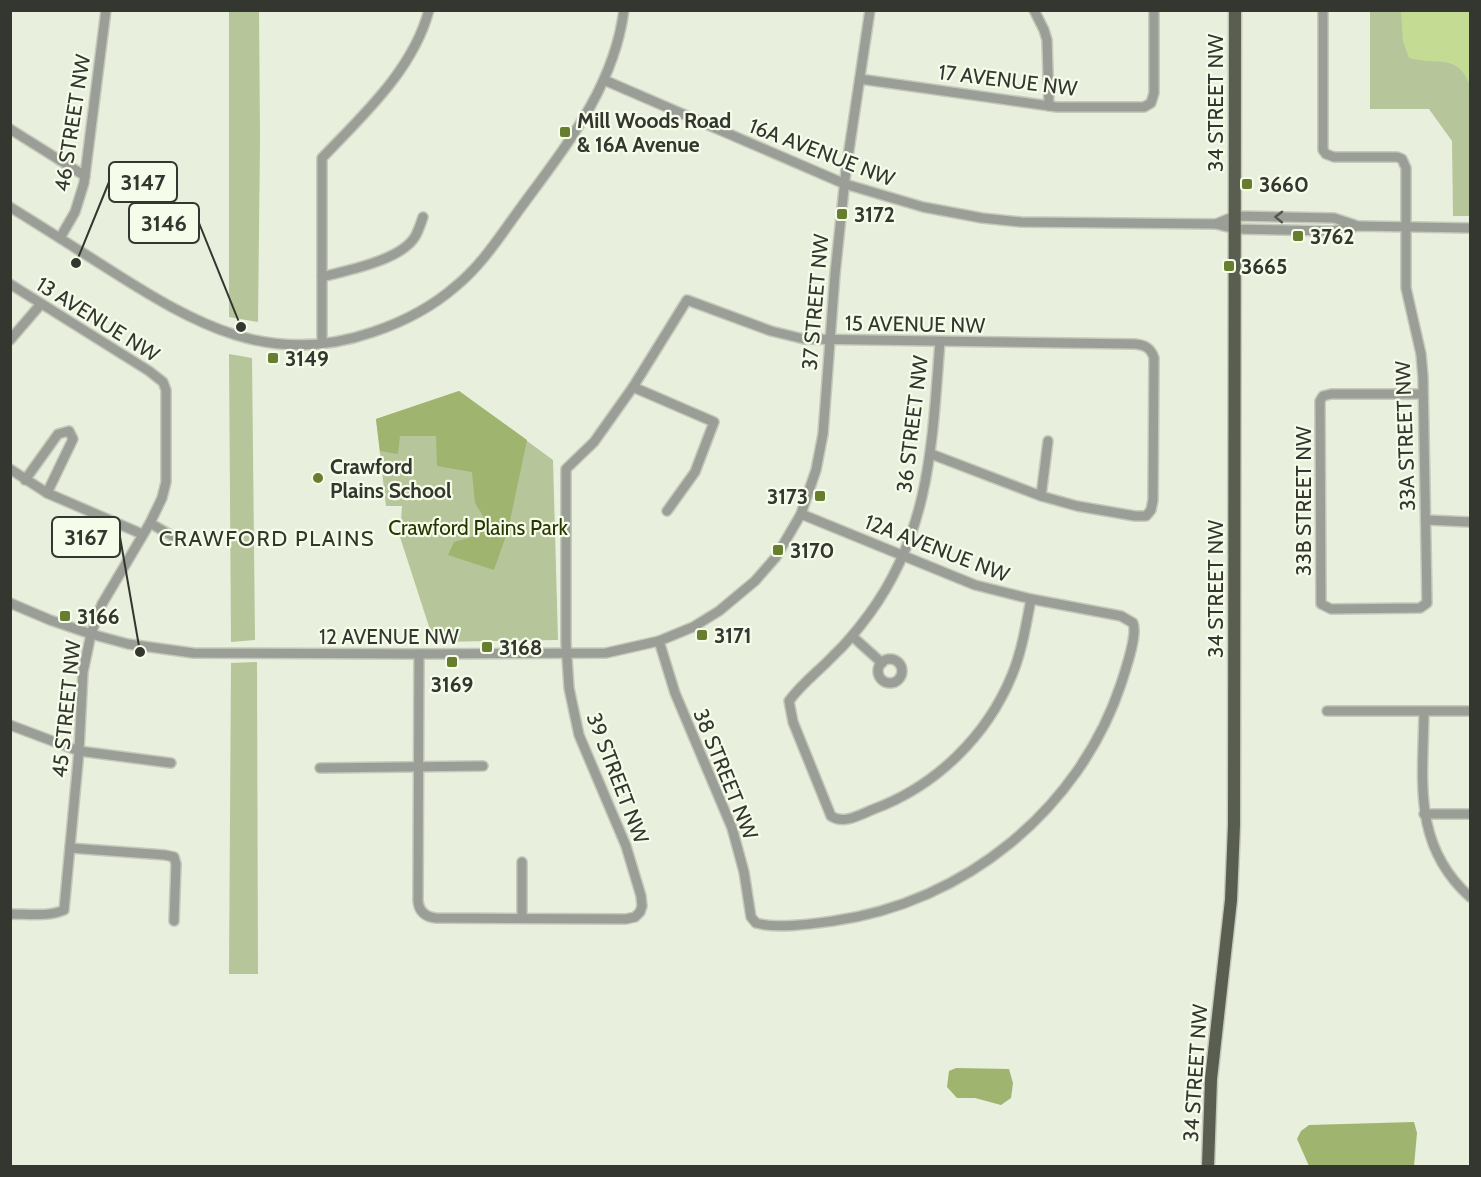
<svg xmlns="http://www.w3.org/2000/svg" width="1481" height="1177" viewBox="0 0 1481 1177" font-family="Cabin,sans-serif">
<rect width="100%" height="100%" fill="#e8efdd"/>
<g fill="#b6c59a">
<path d="M 229,11 L 259,11 L 260,139 L 258,322 L 229,317 Z"/>
<path d="M 1370,11 L 1470,11 L 1470,216 L 1453,216 L 1452,141 L 1429,109 L 1370,109 Z"/>
<path d="M 229,354 L 252,358 L 255,640 L 231,642 Z"/>
<path d="M 459,391 L 553,460 L 558,640 L 434,642 L 400,537 L 402,506 L 386,506 L 376,419 Z"/>
<path d="M 257,662 L 258,974 L 229,974 L 231,663 Z"/>
</g>
<g fill="#9fb46f">
<path d="M 459,391 L 527,440 L 508,530 L 494,570 L 448,555 L 454,542 L 475,536 L 488,524 L 475,503 L 472,472 L 437,466 L 436,436 L 400,436 L 398,454 L 380,451 L 376,419 Z"/>
<path d="M 956,1068 L 1009,1069 L 1013,1083 L 1011,1098 L 1001,1105 L 975,1098 L 957,1098 L 947,1087 L 949,1071 Z"/>
<path d="M 1414,1122 L 1417,1133 L 1414,1166 L 1309,1166 L 1297,1139 L 1301,1131 L 1309,1125 Z"/>
</g>
<path fill="#c4db94" d="M 1401,11 L 1470,11 L 1470,86 C 1458,52 1437,66 1409,58 L 1403,41 Z"/>
<g fill="none" stroke-linecap="round" stroke-linejoin="round">
<g stroke="#c4caba" stroke-width="12">
<g id="minor">
<path d="M 1034,10 L 1044,30 L 1047,40 L 1049,106"/>
<path d="M 1323,10 L 1323,150 L 1326,154 L 1334,157 L 1397,157 L 1402,159 L 1406,168 L 1406,288 L 1421,354 L 1423,377 L 1427,603 L 1420,608 L 1331,609 L 1321,604 L 1320,401 L 1323,396 L 1331,394 L 1423,394"/>
<path d="M 860,79 L 1057,107 L 1144,107 L 1151,103 L 1154,93 L 1154,10"/>
<path d="M 604,80 L 845,184 L 923,207 L 982,218 L 1021,222 L 1216,224 L 1235,229 L 1333,231 L 1358,226 L 1470,228"/>
<path d="M 10,129 L 85,176"/>
<path d="M 10,207 C 44,228 77,249 110,270 C 195,324 270,368 373,332 C 403,322 432,307 456,286 C 483,264 502,233 522,206 C 566,146 614,87 624,10"/>
<path d="M 1216,224 L 1235,216 L 1334,218 L 1355,225"/>
<path d="M 60,238 L 75,212 L 84,183 L 106,10"/>
<path d="M 322,277 C 348,270 403,260 416,235 C 419,229 421,223 423,217"/>
<path d="M 10,284 L 149,371 L 163,382 L 166,390 L 166,482 L 162,498 L 150,523 L 102,604 L 91,634 L 83,672 L 79,751 L 64,910 C 48,917 28,914 10,914"/>
<path d="M 10,340 L 41,304"/>
<path d="M 940,342 C 932,441 931,529 870,613 C 859,628 847,643 834,655 C 819,671 802,683 789,701 L 793,722 L 831,816 C 844,825 861,814 874,809 C 936,786 987,736 1012,675 C 1022,651 1026,625 1031,599"/>
<path d="M 322,343 L 322,158 C 363,115 413,70 429,10"/>
<path d="M 633,387 L 714,422 L 695,472 L 667,511"/>
<path d="M 10,469 L 47,493 L 142,534"/>
<path d="M 25,480 L 58,434 L 69,431 L 73,439 L 47,493"/>
<path d="M 1041,496 L 1048,441"/>
<path d="M 1427,520 L 1470,522"/>
<path d="M 150,523 L 172,536"/>
<path d="M 10,603 L 50,620 L 91,634 L 128,644 L 193,653 L 419,654 L 606,653 L 659,641 L 693,627 L 719,611 L 755,581 L 776,557 L 801,514 L 816,470 L 823,434 L 835,274 L 846,170 L 870,10"/>
<path d="M 852,636 L 882,663"/>
<path d="M 659,641 L 675,693 L 732,828 L 744,872 L 751,917 L 756,923 C 777,929 811,924 833,921 C 964,903 1079,810 1121,684 C 1125,671 1138,635 1133,623 L 1121,616 L 1031,599 L 975,585 L 801,514"/>
<path d="M 419,654 L 418,901 C 419,912 426,917 436,918 L 626,919 L 635,917 L 640,912 L 642,906 L 641,896 L 626,846 L 579,735 L 569,688 L 566,643 L 566,469 L 594,442 L 633,387 L 687,300 L 771,331 L 804,339 L 1135,344 C 1145,345 1151,348 1154,358 L 1153,500 L 1151,510 L 1146,516 L 1135,516 L 1077,506 L 1041,496 L 931,454"/>
<circle cx="890" cy="671" r="12"/>
<path d="M 1327,711 L 1470,711"/>
<path d="M 1424,712 C 1423,781 1412,845 1470,897"/>
<path d="M 10,725 L 79,751 L 171,763"/>
<path d="M 320,768 L 483,766"/>
<path d="M 1424,814 L 1470,814"/>
<path d="M 70,848 L 165,855 L 174,857 L 176,864 L 174,921"/>
<path d="M 522,862 L 522,918"/>
</g>
</g>
<g stroke="#c4caba" stroke-width="15">
<path id="major" d="M 1208,1166 L 1211,1079 L 1231,900 L 1234,825 L 1235,10"/>
</g>
<use href="#minor" stroke="#9b9e97" stroke-width="9"/>
<use href="#major" stroke="#5a5e51" stroke-width="12"/>
</g>
<defs><path id="oneway-chevron" d="M-2-3.5L2.5 0L-2 3.5" fill="none" stroke-width="1.6" stroke-linecap="round" stroke-linejoin="round" transform="scale(1.5)"/></defs>
<use stroke="#53554f" href="#oneway-chevron" transform="translate(1279 217) rotate(-179)"/>
<g fill="#687e2f" stroke="#f6fcea" stroke-width="2">
<rect x="559" y="126" width="12" height="12" rx="3"/>
<rect x="1241" y="178" width="12" height="12" rx="3"/>
<rect x="836" y="208" width="12" height="12" rx="3"/>
<rect x="1292" y="230" width="12" height="12" rx="3"/>
<rect x="1223" y="260" width="12" height="12" rx="3"/>
<rect x="267" y="352" width="12" height="12" rx="3"/>
<circle cx="318" cy="478" r="6"/>
<rect x="814" y="490" width="12" height="12" rx="3"/>
<rect x="772" y="544" width="12" height="12" rx="3"/>
<rect x="59" y="610" width="12" height="12" rx="3"/>
<rect x="696" y="629" width="12" height="12" rx="3"/>
<rect x="481" y="641" width="12" height="12" rx="3"/>
<rect x="446" y="656" width="12" height="12" rx="3"/>
</g>
<g text-anchor="middle" dominant-baseline="central" stroke-width="4.5" stroke-linejoin="round" paint-order="stroke">
<g font-size="21" fill="#343630" stroke="#f6fcea">
<text transform="translate(1008 80) rotate(7)">17 AVENUE NW</text>
<text transform="translate(1215 103) rotate(-90)">34 STREET NW</text>
<text transform="translate(72 123) rotate(-81)">46 STREET NW</text>
<text transform="translate(822 152) rotate(21)">16A AVENUE NW</text>
<text transform="translate(815 302) rotate(-85)">37 STREET NW</text>
<text transform="translate(98 319) rotate(32)">13 AVENUE NW</text>
<text transform="translate(915 324) rotate(1)">15 AVENUE NW</text>
<text transform="translate(912 424) rotate(-83)">36 STREET NW</text>
<text transform="translate(1405 436) rotate(-92)">33A STREET NW</text>
<text transform="translate(1303 501) rotate(-90)">33B STREET NW</text>
<text transform="translate(937 548) rotate(21)">12A AVENUE NW</text>
<text transform="translate(1215 589) rotate(-90)">34 STREET NW</text>
<text x="389" y="636">12 AVENUE NW</text>
<text transform="translate(66 709) rotate(-84)">45 STREET NW</text>
<text transform="translate(726 774) rotate(68)">38 STREET NW</text>
<text transform="translate(618 778) rotate(69)">39 STREET NW</text>
<text transform="translate(1195 1073) rotate(-86)">34 STREET NW</text>
</g>
<g font-size="21" font-weight="bold" fill="#343630" stroke="#f6fcea" text-anchor="start">
<text x="577" y="120">Mill Woods Road<tspan x="577" dy="24">&amp; 16A Avenue</tspan></text>
<text x="1259" y="184">3660</text>
<text x="854" y="214">3172</text>
<text x="1310" y="236">3762</text>
<text x="1241" y="266">3665</text>
<text x="285" y="358">3149</text>
<text x="330" y="466">Crawford<tspan x="330" dy="24">Plains School</tspan></text>
<text x="808" y="496" text-anchor="end">3173</text>
<text x="790" y="550">3170</text>
<text x="77" y="616">3166</text>
<text x="714" y="635">3171</text>
<text x="499" y="647">3168</text>
<text x="452" y="684" text-anchor="middle">3169</text>
</g>
<g font-size="21" fill="#2a3601" stroke="#f6fcea">
<text x="478" y="527">Crawford Plains Park</text>
</g>
<g font-size="22" letter-spacing="1.5" fill="#323729" stroke="#f6fcea">
<text x="267" y="538">CRAWFORD PLAINS</text>
</g>
</g>
<path fill="none" stroke="#343630" stroke-width="2" d="M76 263L109 182M241 327L199 223M140 652L120 537"/>
<g fill="#343630" stroke="#f6fcea" stroke-width="2">
<circle cx="76" cy="263" r="6"/>
<circle cx="241" cy="327" r="6"/>
<circle cx="140" cy="652" r="6"/>
</g>
<g fill="#f6fcea" stroke="#343630" stroke-width="2">
<rect x="109" y="162" width="68" height="40" rx="6"/>
<rect x="129" y="203" width="70" height="40" rx="6"/>
<rect x="52" y="517" width="68" height="40" rx="6"/>
</g>
<g font-size="22" text-anchor="middle" font-weight="bold" fill="#343630">
<text x="143" y="190">3147</text>
<text x="164" y="231">3146</text>
<text x="86" y="545">3167</text>
</g>
<rect width="1481" height="1177" fill="none" stroke="#343630" stroke-width="24"/>
</svg>
